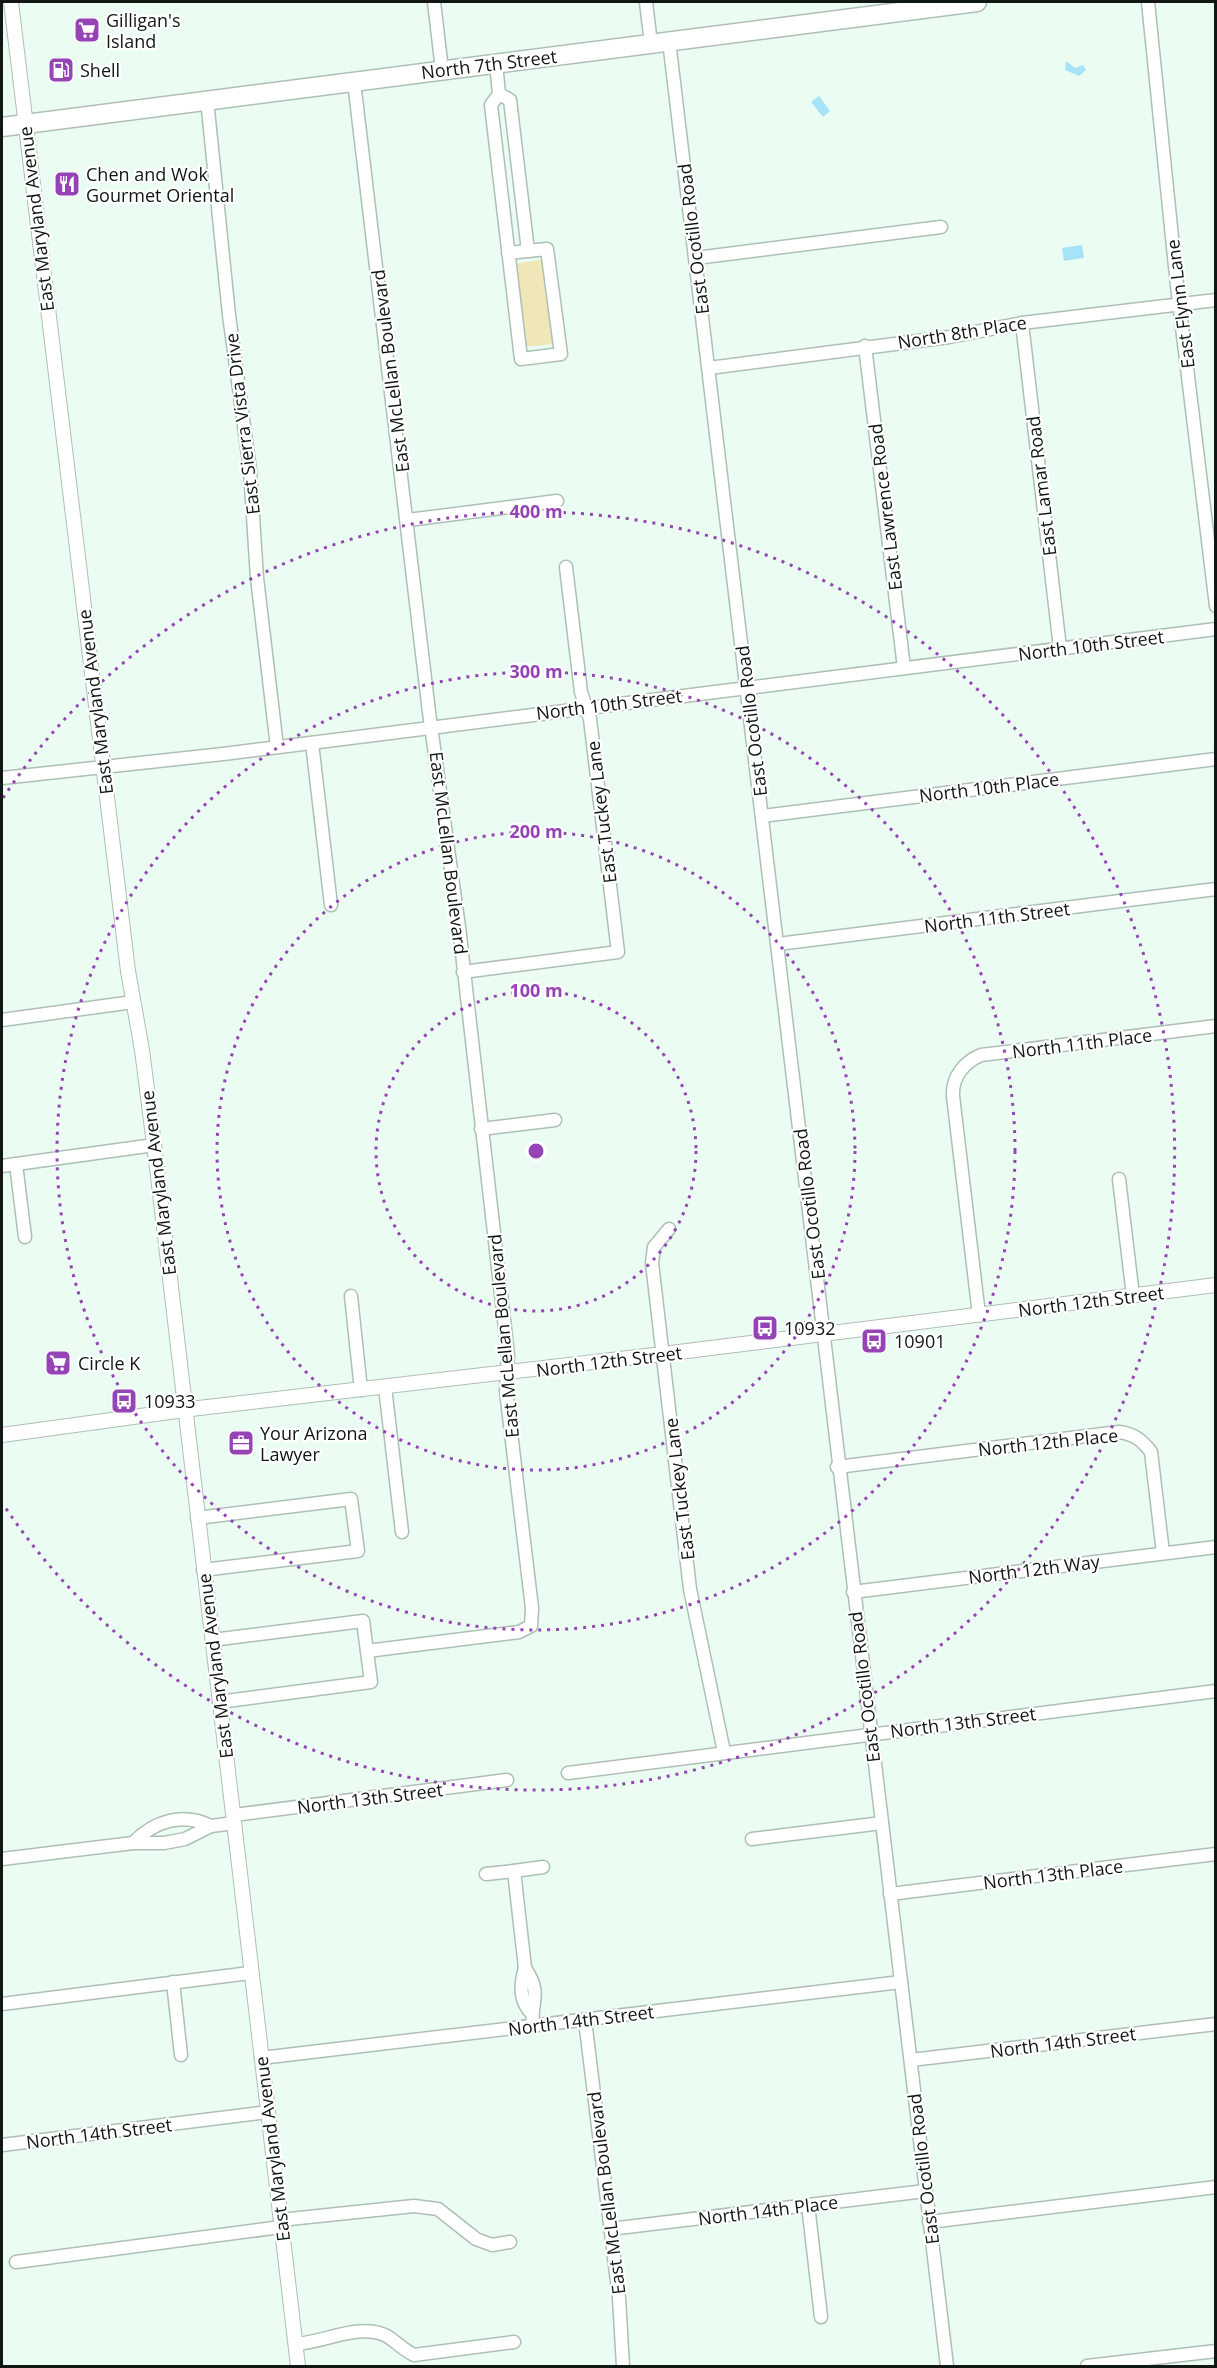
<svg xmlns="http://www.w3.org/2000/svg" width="1217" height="2368" viewBox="0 0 1217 2368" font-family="'Open Sans',sans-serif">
<rect width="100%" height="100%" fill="#ebfdf3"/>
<path fill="#f0e7b9" d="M 545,259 L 555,344 L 525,347 L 514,264 Z"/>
<g fill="#a6e3f9">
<path d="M 1066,61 L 1075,68 L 1083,65 L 1086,70 L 1079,76 L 1065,70 Z"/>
<path d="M 819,96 L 830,111 L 823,117 L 811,102 Z"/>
<path d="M 1082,245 L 1084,258 L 1064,261 L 1062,248 Z"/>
</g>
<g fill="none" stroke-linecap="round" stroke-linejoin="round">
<g stroke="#aebfb5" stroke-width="15">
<g id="minor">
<path d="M 434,2 L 442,70"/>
<path d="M 646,2 L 651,44"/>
<path d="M 1148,2 L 1177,286 L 1216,606"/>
<path d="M 669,41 L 947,2366"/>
<path d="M 496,63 L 499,94 L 491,105 L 521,359 L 561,354 L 547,249 L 508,253"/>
<path d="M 354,82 L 429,712 L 459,927 L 508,1355 L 506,1391 L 532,1608 L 531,1626 L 519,1632 L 367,1651"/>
<path d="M 499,94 L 510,100 L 528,251"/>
<path d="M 207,100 L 229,315 L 250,470 L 257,578 L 277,747"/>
<path d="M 696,258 L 941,227"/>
<path d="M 1022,323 L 1060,648"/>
<path d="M 865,346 L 904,668"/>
<path d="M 709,368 L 949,337 L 1022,323 L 1216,300"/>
<path d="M 408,520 L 557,501"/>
<path d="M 312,743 L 331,905"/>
<path d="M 2,778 L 223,754 L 1216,629"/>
<path d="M 762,816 L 1216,759"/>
<path d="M 778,944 L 1216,889"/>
<path d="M 463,972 L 618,952 L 590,719 L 581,692 L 566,567"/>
<path d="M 2,1020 L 133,1002"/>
<path d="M 481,1129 L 555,1120"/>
<path d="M 16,1164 L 25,1237"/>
<path d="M 2,1166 L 154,1145"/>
<path d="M 1119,1179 L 1133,1296"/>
<path d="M 669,1229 L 654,1247 L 652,1263 L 690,1589 L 724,1752"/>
<path d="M 351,1296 L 361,1390"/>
<path d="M 979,1315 L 953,1096 C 952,1077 964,1062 981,1055 L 1216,1026"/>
<path d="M 385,1387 L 402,1532"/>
<path d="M 837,1467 L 1119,1432 C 1134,1434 1142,1440 1151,1452 L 1163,1553"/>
<path d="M 197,1518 L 351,1499 L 358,1551 L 203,1570"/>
<path d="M 853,1592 L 1216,1547"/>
<path d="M 212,1640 L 363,1621 L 371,1682 L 219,1702"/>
<path d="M 568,1773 L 1216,1691"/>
<path d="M 234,1815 L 507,1780"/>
<path d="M 752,1839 L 882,1823"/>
<path d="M 133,1843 C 154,1821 182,1812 211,1826"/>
<path d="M 2,1859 L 133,1843 L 164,1843 L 185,1839 L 211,1826 L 234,1823"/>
<path d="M 486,1874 L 514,1871"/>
<path d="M 890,1894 L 1216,1854"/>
<path d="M 525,1968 L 514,1871 L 543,1867"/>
<path d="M 173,1982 L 181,2055"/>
<path d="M 2,2004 L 250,1973"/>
<path d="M 532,2014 C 519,2001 520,1985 525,1968 C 543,1995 530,2001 533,2026"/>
<path d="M 585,2020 L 619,2298 L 623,2366"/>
<path d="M 261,2058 L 901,1982"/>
<path d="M 911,2060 L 1216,2024"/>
<path d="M 2,2145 L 268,2112"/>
<path d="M 808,2205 L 821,2317"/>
<path d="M 280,2220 L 414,2206 L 438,2209 L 476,2239 L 492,2245 L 510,2242"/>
<path d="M 929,2222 L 1216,2187"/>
<path d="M 610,2229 L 925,2191"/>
<path d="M 16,2262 L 281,2227"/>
<path d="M 295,2344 C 323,2343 360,2322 387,2336 C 396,2342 404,2350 414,2355 L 514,2342"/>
<path d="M 1087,2366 L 1216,2351"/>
</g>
</g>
<g stroke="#aebfb5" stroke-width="16">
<g id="tertiary">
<path d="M 11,2 L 128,971 L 142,1050 L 157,1168 L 298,2366"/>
<path d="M 2,1435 L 199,1408 L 663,1354 L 1216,1285"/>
</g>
</g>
<g stroke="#aebfb5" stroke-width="21">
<path id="primary" d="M 2,127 L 977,2"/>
</g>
<use href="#minor" stroke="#fff" stroke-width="12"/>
<use href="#tertiary" stroke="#fff" stroke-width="14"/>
<use href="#primary" stroke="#fff" stroke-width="18"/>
</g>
<g fill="none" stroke="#9444b4" stroke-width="3" stroke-dasharray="3 6">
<circle cx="536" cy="1151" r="160"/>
<circle cx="536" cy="1151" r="319"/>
<circle cx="536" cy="1151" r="479"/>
<path d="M3 798A639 639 0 1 1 3 1504"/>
</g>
<defs>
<g id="supermarket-square" transform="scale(1.35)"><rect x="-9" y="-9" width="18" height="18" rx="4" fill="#9444b4" stroke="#fff"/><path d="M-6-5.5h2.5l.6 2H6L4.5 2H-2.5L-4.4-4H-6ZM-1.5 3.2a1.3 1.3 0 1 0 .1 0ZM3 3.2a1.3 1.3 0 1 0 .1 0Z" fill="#fff"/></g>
<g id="fuel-square" transform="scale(1.35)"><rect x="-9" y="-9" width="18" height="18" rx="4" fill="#9444b4" stroke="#fff"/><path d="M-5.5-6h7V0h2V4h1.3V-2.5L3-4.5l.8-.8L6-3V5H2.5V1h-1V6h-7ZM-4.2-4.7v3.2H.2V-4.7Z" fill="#fff"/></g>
<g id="restaurant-square" transform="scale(1.35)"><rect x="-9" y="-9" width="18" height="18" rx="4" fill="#9444b4" stroke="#fff"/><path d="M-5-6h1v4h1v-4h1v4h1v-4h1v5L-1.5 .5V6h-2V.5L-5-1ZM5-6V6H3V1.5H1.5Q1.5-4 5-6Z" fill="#fff"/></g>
<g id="bus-square" transform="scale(1.35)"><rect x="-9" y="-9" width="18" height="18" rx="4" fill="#9444b4" stroke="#fff"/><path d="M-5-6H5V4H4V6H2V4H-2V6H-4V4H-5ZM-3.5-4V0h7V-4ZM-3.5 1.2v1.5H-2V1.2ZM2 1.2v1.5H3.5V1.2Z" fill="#fff"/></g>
<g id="office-square" transform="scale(1.35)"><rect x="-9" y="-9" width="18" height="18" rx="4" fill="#9444b4" stroke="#fff"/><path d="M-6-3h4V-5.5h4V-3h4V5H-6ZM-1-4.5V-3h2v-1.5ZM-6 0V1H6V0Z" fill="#fff"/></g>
</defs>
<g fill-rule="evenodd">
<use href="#supermarket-square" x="87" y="30"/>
<use href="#fuel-square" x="61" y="70"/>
<use href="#restaurant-square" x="67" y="184"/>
<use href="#bus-square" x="765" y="1328"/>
<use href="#bus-square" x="874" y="1341"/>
<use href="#supermarket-square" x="58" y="1363"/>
<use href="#bus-square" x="124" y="1401"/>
<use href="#office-square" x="241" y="1443"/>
</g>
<g text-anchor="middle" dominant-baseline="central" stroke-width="4.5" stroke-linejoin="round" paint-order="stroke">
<g font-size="18" fill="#111714" stroke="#fff" text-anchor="start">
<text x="106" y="20">Gilligan's<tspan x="106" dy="21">Island</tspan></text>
<text x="80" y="70">Shell</text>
<text x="86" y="174">Chen and Wok<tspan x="86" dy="21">Gourmet Oriental</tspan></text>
<text x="784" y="1328">10932</text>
<text x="894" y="1341">10901</text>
<text x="78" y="1363">Circle K</text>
<text x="144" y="1401">10933</text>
<text x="260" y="1433">Your Arizona<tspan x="260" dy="21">Lawyer</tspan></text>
</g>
<g font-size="18" fill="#111714" stroke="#fff">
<text transform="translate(489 64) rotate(-7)">North 7th Street</text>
<text transform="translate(36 219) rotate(-97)">East Maryland Avenue</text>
<text transform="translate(693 239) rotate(-97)">East Ocotillo Road</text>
<text transform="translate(1180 304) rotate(-97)">East Flynn Lane</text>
<text transform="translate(962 332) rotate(-9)">North 8th Place</text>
<text transform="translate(390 371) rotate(-97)">East McLellan Boulevard</text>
<text transform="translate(242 424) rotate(-97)">East Sierra Vista Drive</text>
<text transform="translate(1041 486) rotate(-97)">East Lamar Road</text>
<text transform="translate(885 507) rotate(-97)">East Lawrence Road</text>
<text transform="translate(1091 645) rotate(-7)">North 10th Street</text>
<text transform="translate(95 702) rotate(-97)">East Maryland Avenue</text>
<text transform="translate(609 704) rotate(-7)">North 10th Street</text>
<text transform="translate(751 721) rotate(-97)">East Ocotillo Road</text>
<text transform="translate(989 787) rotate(-7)">North 10th Place</text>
<text transform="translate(601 812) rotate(-97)">East Tuckey Lane</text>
<text transform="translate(449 853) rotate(83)">East McLellan Boulevard</text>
<text transform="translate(997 917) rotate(-7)">North 11th Street</text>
<text transform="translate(1082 1043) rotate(-7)">North 11th Place</text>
<text transform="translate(158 1183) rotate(-97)">East Maryland Avenue</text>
<text transform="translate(809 1204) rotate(-97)">East Ocotillo Road</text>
<text transform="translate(1091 1301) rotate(-7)">North 12th Street</text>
<text transform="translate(503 1336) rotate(-95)">East McLellan Boulevard</text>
<text transform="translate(609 1361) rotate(-7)">North 12th Street</text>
<text transform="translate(1048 1442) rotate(-6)">North 12th Place</text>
<text transform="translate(679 1489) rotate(-97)">East Tuckey Lane</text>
<text transform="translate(1034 1569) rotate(-7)">North 12th Way</text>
<text transform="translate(215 1666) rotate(-97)">East Maryland Avenue</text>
<text transform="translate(864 1687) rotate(-97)">East Ocotillo Road</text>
<text transform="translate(963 1722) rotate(-7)">North 13th Street</text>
<text transform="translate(370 1798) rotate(-7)">North 13th Street</text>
<text transform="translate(1053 1874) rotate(-7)">North 13th Place</text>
<text transform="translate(581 2020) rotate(-7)">North 14th Street</text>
<text transform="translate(1063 2042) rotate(-7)">North 14th Street</text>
<text transform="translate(99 2133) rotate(-7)">North 14th Street</text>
<text transform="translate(272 2149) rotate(-97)">East Maryland Avenue</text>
<text transform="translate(923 2169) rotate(-97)">East Ocotillo Road</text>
<text transform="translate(606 2193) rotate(-97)">East McLellan Boulevard</text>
<text transform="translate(768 2210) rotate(-7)">North 14th Place</text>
</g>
</g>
<circle cx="536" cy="1151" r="9" fill="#9444b4" stroke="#fff" stroke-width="3"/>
<g font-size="18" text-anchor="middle" font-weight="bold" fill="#9444b4" stroke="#fff" stroke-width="4.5" stroke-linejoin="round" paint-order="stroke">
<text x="536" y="518">400 m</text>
<text x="536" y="678">300 m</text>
<text x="536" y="838">200 m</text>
<text x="536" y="997">100 m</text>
</g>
<rect width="1217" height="2368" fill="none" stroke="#111714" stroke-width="6"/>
</svg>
